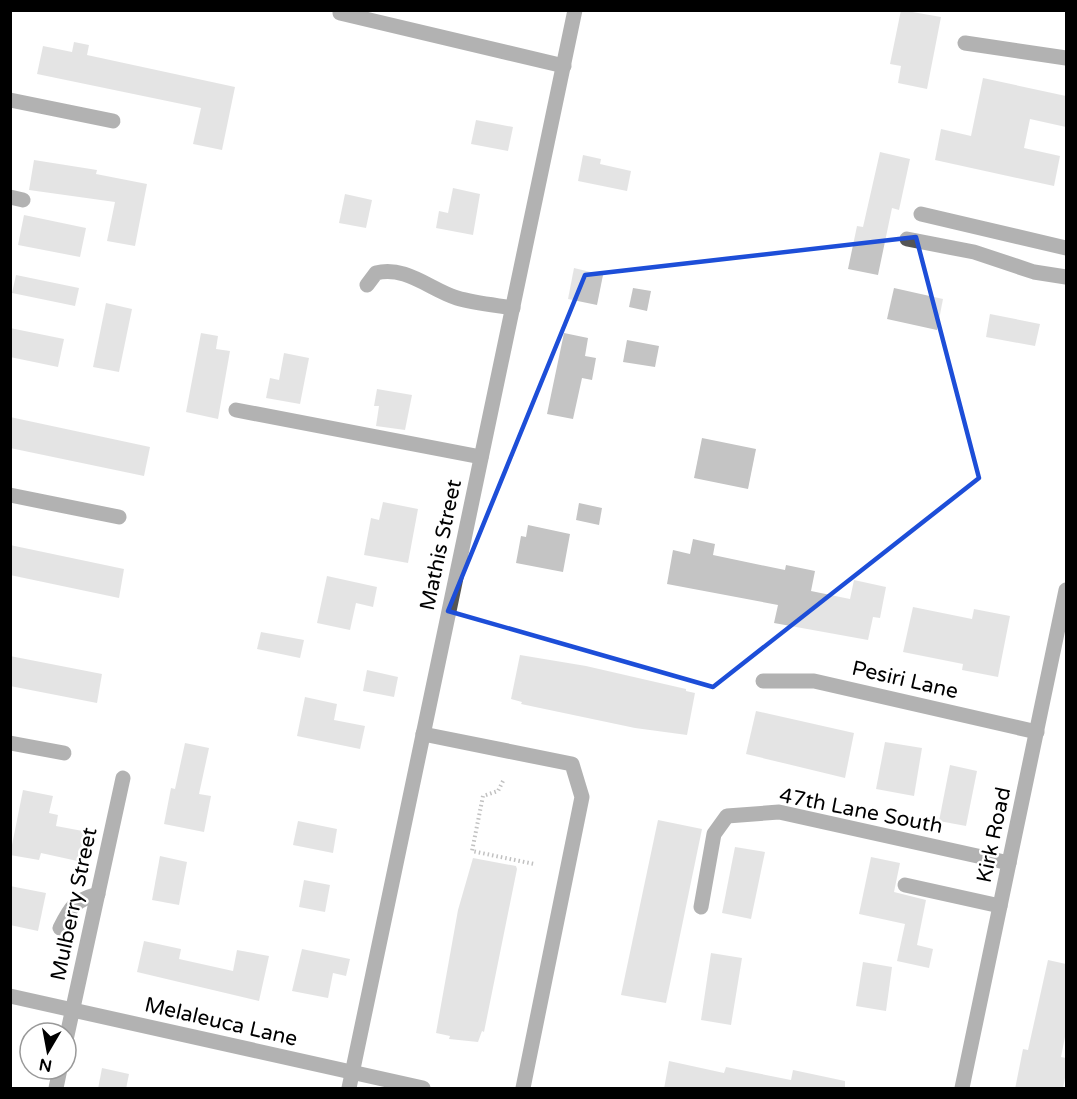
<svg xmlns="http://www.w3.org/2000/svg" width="1077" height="1099" viewBox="0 0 1077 1099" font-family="'Varela Round',sans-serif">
<rect width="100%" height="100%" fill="#fff"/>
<g fill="#c4c4c4">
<path d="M 901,10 L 941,17 L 927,89 L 898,83 L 901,66 L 890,64 Z"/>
<path d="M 74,42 L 89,45 L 87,55 L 235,87 L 222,150 L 193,144 L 201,108 L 37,74 L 43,46 L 72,52 Z"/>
<path d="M 983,78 L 1066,96 L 1066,127 L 1030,119 L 1024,148 L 1060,156 L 1054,186 L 935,160 L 941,129 L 971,136 Z"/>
<path d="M 476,120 L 513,127 L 508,151 L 471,144 Z"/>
<path d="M 880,152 L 910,159 L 899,210 L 892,208 L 878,275 L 848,269 L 857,226 L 863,227 Z"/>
<path d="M 583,155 L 601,159 L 600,164 L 631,171 L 627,191 L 578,181 Z"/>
<path d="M 34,160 L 97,170 L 96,174 L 147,184 L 135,246 L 107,241 L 115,202 L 29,190 Z"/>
<path d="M 453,188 L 480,194 L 473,235 L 436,228 L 439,211 L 448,213 Z"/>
<path d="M 345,194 L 372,200 L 366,228 L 339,223 Z"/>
<path d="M 24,215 L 86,228 L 80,257 L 18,245 Z"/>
<path d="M 574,268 L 603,275 L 597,305 L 568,299 Z"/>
<path d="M 16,275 L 79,288 L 75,306 L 12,293 Z"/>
<path d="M 633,288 L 651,291 L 647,311 L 629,307 Z"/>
<path d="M 894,288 L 943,299 L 937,330 L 887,319 Z"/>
<path d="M 106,303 L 132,309 L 119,372 L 93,367 Z"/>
<path d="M 990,314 L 1040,324 L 1035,346 L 986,337 Z"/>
<path d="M 10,328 L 64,339 L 58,367 L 10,357 Z"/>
<path d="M 201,333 L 218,336 L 216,349 L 230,351 L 218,419 L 186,412 Z"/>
<path d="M 564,333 L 588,338 L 585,356 L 596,358 L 592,380 L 582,378 L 573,419 L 547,414 Z"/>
<path d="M 627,340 L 659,346 L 655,367 L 623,362 Z"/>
<path d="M 284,353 L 309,358 L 300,404 L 266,398 L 270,378 L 279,380 Z"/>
<path d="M 377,389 L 412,395 L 405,430 L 376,426 L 379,406 L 374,406 Z"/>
<path d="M 10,417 L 150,447 L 144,476 L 10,448 Z"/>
<path d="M 702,438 L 756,449 L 748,489 L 694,478 Z"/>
<path d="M 383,502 L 418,509 L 408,563 L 364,555 L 371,518 L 379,520 Z"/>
<path d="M 579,503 L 602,508 L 599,525 L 576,520 Z"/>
<path d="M 528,525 L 570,534 L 563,572 L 516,563 L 521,536 L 526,537 Z"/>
<path d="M 693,539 L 715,544 L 713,555 L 785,570 L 786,565 L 815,571 L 811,591 L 850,599 L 854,580 L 886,587 L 880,618 L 873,617 L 868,640 L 774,623 L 778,605 L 667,584 L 673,550 L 690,554 Z"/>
<path d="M 10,545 L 124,569 L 119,598 L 10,575 Z"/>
<path d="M 327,576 L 377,587 L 373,607 L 356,603 L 350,630 L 317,623 Z"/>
<path d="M 913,607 L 972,619 L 974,609 L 1010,616 L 998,677 L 962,670 L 963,664 L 903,652 Z"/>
<path d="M 261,632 L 304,640 L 300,658 L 257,649 Z"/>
<path d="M 520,655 L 586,666 L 686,689 L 686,691 L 695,693 L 687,735 L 635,728 L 521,704 L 522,702 L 511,699 Z"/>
<path d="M 10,656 L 102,674 L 97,703 L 10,686 Z"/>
<path d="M 367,670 L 398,677 L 394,697 L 363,691 Z"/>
<path d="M 305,697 L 337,704 L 334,720 L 365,726 L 360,749 L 297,736 Z"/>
<path d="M 756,711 L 854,733 L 845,778 L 746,754 Z"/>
<path d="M 885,742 L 922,748 L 914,796 L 876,789 Z"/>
<path d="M 185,743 L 209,748 L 199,794 L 211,796 L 204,832 L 164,824 L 171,788 L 175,789 Z"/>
<path d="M 950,765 L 977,771 L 966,826 L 939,821 Z"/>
<path d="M 23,790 L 53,796 L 49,813 L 58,815 L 56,826 L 88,832 L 82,862 L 41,853 L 39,860 L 10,855 Z"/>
<path d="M 658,820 L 702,829 L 666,1003 L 621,995 Z"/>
<path d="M 298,821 L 337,829 L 333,853 L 293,845 Z"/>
<path d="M 735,847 L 765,852 L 751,919 L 722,913 Z"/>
<path d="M 160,856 L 187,862 L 179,905 L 152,900 Z"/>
<path d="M 871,857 L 900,863 L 894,892 L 926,900 L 917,945 L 933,949 L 929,968 L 897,961 L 905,924 L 859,914 Z"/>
<path d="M 473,858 L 516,866 L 517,869 L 484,1032 L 482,1031 L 478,1042 L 449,1039 L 450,1036 L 436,1033 L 458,910 Z"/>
<path d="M 304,880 L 330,885 L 325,912 L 299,907 Z"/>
<path d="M 10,886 L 46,893 L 38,931 L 10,925 Z"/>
<path d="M 144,941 L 181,949 L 179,959 L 233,971 L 237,950 L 269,956 L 259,1001 L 137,972 Z"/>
<path d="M 302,949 L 350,959 L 346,976 L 333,973 L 328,998 L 292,991 Z"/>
<path d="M 711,953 L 742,958 L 731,1025 L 701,1020 Z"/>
<path d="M 1048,960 L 1066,964 L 1066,1032 L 1061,1057 L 1066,1058 L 1066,1072 L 1063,1089 L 1015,1089 L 1023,1049 L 1028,1050 Z"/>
<path d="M 863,962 L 892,967 L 886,1011 L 856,1006 Z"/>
<path d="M 669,1061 L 724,1073 L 726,1067 L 791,1080 L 793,1070 L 845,1081 L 845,1089 L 664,1089 Z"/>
<path d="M 102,1068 L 129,1074 L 126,1089 L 98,1089 Z"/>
</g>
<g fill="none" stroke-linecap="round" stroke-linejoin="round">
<path stroke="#777" stroke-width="4" stroke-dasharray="1.5 3" stroke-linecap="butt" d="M 503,781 L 498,791 L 483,796 L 472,851 L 534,864"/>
<g stroke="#555" stroke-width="15">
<path d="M 340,13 L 564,66"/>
<path d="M 965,43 L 1066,58"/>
<path d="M 10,100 L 113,121"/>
<path d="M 10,197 L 23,200"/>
<path d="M 921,214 L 1066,248"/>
<path d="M 907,239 L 974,252 L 1034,272 L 1066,277"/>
<path d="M 367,285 L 376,273 C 405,265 431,290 457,298 C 474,303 494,305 513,308"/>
<path d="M 236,410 L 481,457"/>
<path d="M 10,495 L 119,517"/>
<path d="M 763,681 L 814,681 L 1037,732"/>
<path d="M 423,734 L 572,764 L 582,797 L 523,1088"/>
<path d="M 10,743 L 64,753"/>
<path d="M 905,885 L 1000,906"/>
<path d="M 701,907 L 714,834 L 727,816 L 779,812 L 1009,863"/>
<path d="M 60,928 C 71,906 74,901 98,894"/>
<path d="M 10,996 L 423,1088"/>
<path d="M 66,1040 L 123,778"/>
<path d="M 56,1088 L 60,1069"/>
<path d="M 349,1088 L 575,10"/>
<path d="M 962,1088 L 1066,590"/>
</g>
</g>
<path d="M0 0H1077V1099H0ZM 916,237 L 979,478 L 713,687 L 448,611 L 585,275 Z" fill="#fff" fill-opacity=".55" fill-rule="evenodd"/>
<path fill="none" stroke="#1d4ed8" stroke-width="4.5" stroke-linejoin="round" d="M 916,237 L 979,478 L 713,687 L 448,611 L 585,275 Z"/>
<g text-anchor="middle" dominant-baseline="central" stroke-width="5" stroke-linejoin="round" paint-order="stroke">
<g font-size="21" fill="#000" stroke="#fff">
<text transform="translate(441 545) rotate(-78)">Mathis Street</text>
<text transform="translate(905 680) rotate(13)">Pesiri Lane</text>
<text transform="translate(861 811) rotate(11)">47th Lane South</text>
<text transform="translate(994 835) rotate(-78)">Kirk Road</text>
<text transform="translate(74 904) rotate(-78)">Mulberry Street</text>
<text transform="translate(221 1022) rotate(13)">Melaleuca Lane</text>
</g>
</g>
<rect width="1077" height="1099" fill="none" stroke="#000000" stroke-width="24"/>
<g transform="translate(48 1051) rotate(190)"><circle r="28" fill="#ffffff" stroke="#999999" stroke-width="1.5"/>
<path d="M0-4.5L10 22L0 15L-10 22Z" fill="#000000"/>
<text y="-9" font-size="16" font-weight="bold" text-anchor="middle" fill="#000000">N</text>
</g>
</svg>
